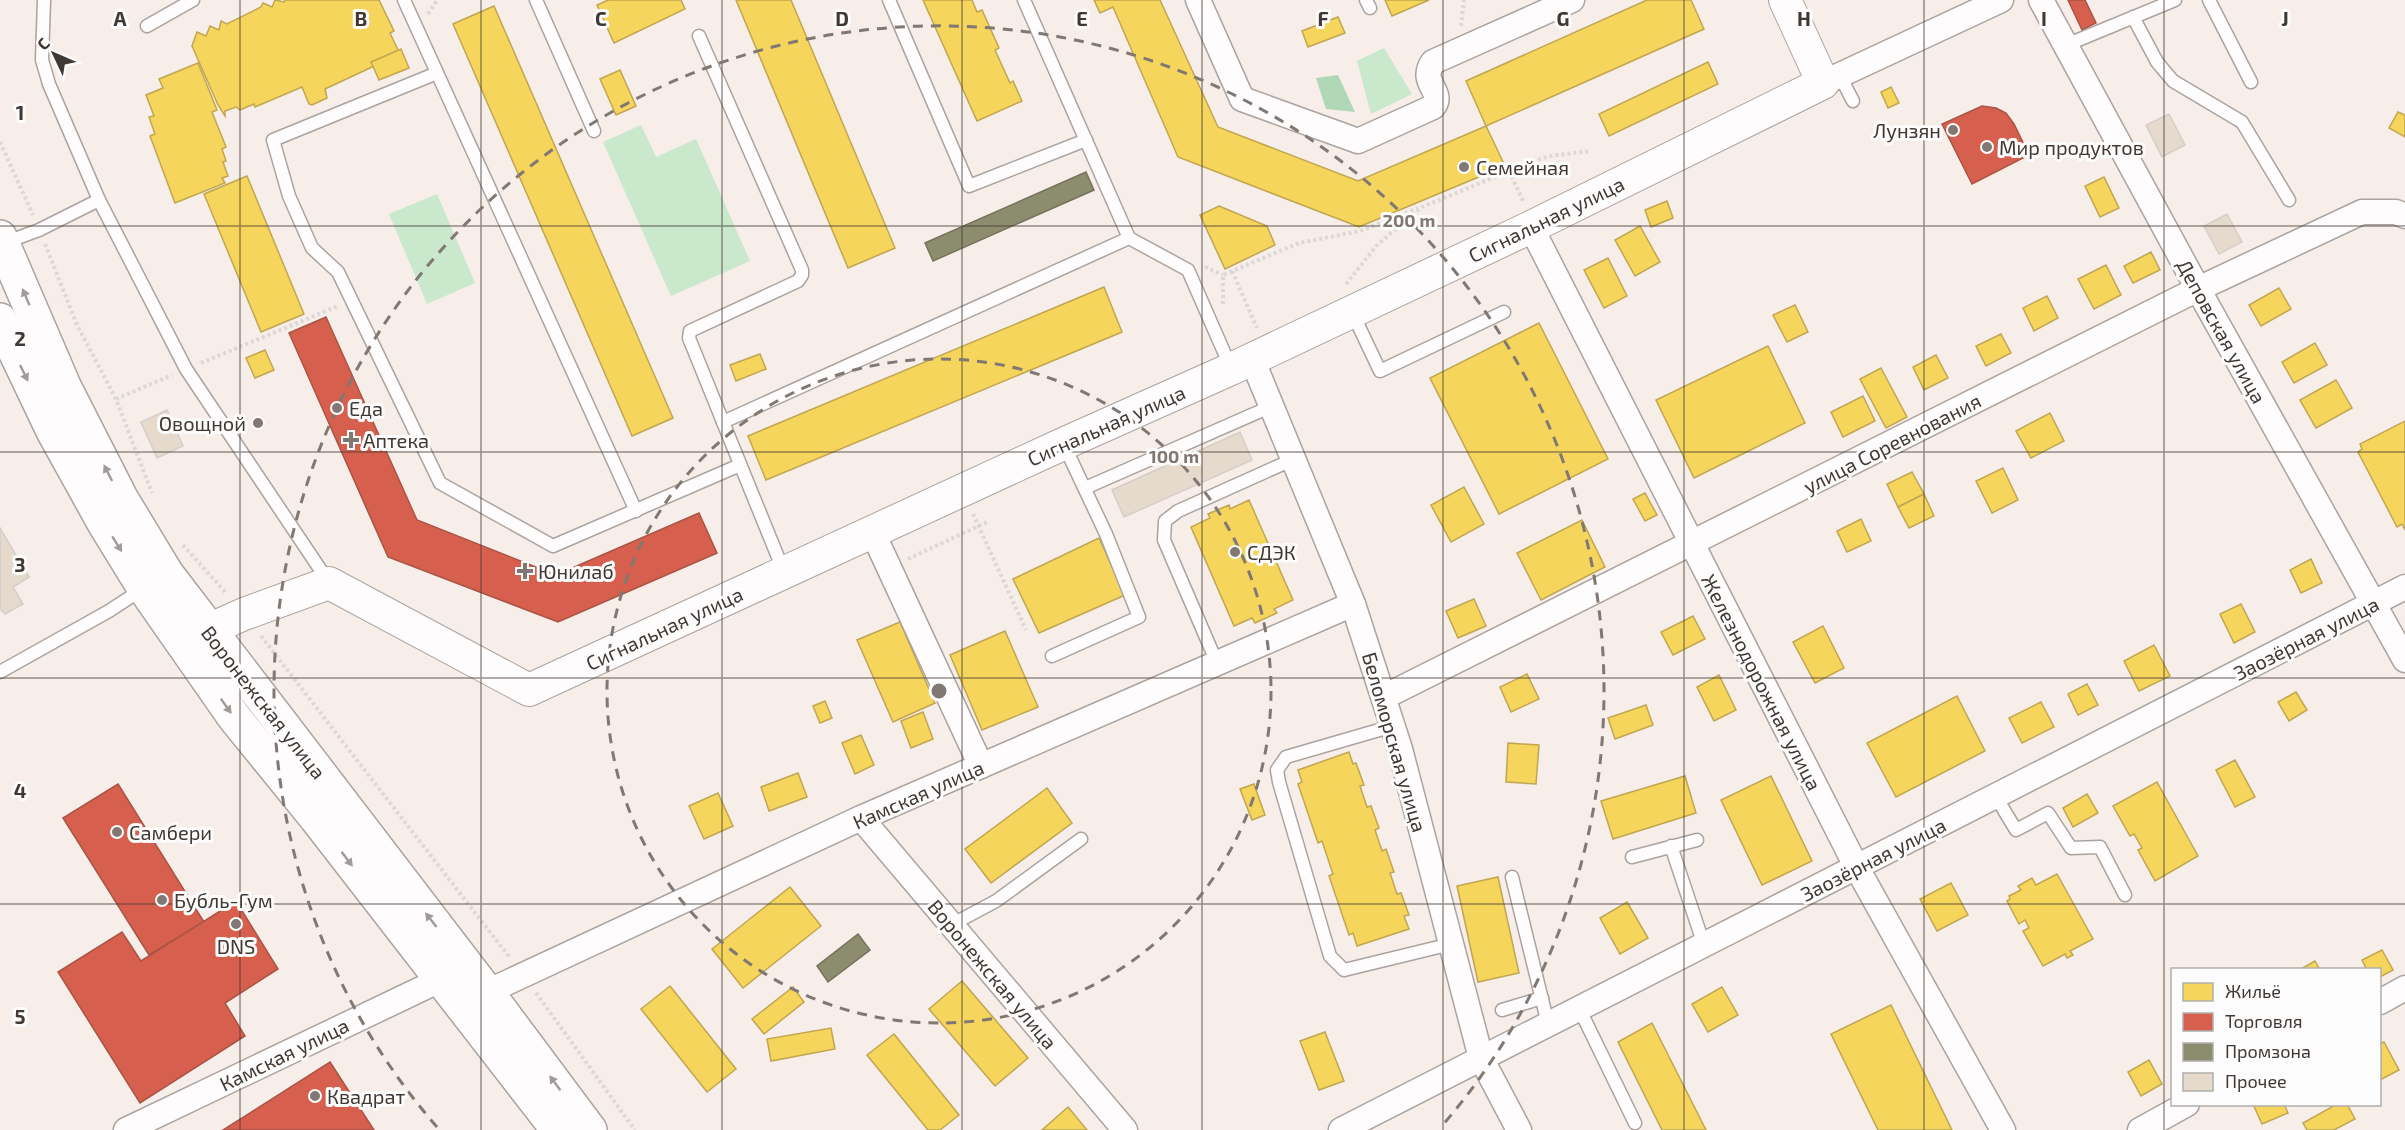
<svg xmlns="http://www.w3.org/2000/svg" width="2405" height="1130" viewBox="0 0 2405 1130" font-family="'Exo 2',sans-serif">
<rect width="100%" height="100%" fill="#f7ede9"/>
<g fill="#cae8cc">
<path d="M 1384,48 L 1412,94 L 1371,114 L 1357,61 Z"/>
<path d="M 641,125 L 656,157 L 696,139 L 750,261 L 671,296 L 603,142 Z"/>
<path d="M 437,194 L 475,283 L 427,304 L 389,214 Z"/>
</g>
<path fill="#b0d8b6" d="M 1338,75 L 1355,112 L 1326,109 L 1316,78 Z"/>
<g fill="#f6d55c" stroke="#c0a650" stroke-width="1.5">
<path d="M 275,0 L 284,2 L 285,0 L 379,0 L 394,31 L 390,33 L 399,52 L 398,55 L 325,89 L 327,98 L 312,105 L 309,104 L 302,87 L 255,107 L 254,104 L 240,110 L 236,107 L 225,111 L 225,116 L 218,105 L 192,46 L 197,32 L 206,36 L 210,26 L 219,30 L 221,21 L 227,24 L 261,7 L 263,3 L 272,7 Z"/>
<path d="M 608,0 L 681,0 L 685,9 L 614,43 L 597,5 Z"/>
<path d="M 736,0 L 791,0 L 895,248 L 848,268 Z"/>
<path d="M 923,0 L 972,0 L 977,12 L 982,10 L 999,48 L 995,50 L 1010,83 L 1013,81 L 1022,101 L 977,121 Z"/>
<path d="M 1094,0 L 1160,0 L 1218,127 L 1358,181 L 1486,126 L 1505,166 L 1359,227 L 1178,157 L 1113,7 L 1100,13 Z"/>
<path d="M 1385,0 L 1429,0 L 1392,16 Z"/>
<path d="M 1691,0 L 1704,29 L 1486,126 L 1466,81 L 1647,0 Z"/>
<path d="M 494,6 L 673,418 L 632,436 L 453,24 Z"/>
<path d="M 1338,17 L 1345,33 L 1308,47 L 1302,31 Z"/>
<path d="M 401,49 L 409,68 L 379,80 L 371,62 Z"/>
<path d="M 1708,62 L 1718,84 L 1609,136 L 1599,114 Z"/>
<path d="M 198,63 L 217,110 L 212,112 L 226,147 L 222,149 L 226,161 L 223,162 L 228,176 L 222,178 L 225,183 L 175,203 L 150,136 L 155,134 L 149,117 L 154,116 L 146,95 L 163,88 L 159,79 Z"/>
<path d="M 620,70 L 636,106 L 616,115 L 600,79 Z"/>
<path d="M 1891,87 L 1899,103 L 1888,108 L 1881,92 Z"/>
<path d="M 2398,112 L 2405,115 L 2405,137 L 2389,128 Z"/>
<path d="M 247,176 L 304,314 L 261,332 L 204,194 Z"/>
<path d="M 2104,177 L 2119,208 L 2100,217 L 2085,186 Z"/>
<path d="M 1667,201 L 1673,218 L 1651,227 L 1645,210 Z"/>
<path d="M 1219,206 L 1267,226 L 1275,245 L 1225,269 L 1200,215 Z"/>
<path d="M 1640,226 L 1660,262 L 1635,276 L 1615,240 Z"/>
<path d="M 2151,252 L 2160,270 L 2133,283 L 2124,266 Z"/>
<path d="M 1608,258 L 1627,296 L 1604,308 L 1584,270 Z"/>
<path d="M 2106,265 L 2121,295 L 2094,309 L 2078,279 Z"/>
<path d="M 1104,287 L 1122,332 L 766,480 L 748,436 Z"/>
<path d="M 2279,288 L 2291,309 L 2261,326 L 2249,305 Z"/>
<path d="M 2047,296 L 2058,318 L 2034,331 L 2023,308 Z"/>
<path d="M 1795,305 L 1808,332 L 1787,342 L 1773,315 Z"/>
<path d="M 1539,323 L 1608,459 L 1499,514 L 1430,378 Z"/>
<path d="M 2001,334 L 2011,353 L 1986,366 L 1976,346 Z"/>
<path d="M 2315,343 L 2327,365 L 2294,383 L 2282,362 Z"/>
<path d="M 1768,346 L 1805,423 L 1694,478 L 1656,400 Z"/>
<path d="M 265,350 L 274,370 L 255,378 L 246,358 Z"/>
<path d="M 760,354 L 766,369 L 736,381 L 730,365 Z"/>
<path d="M 1936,355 L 1948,378 L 1924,390 L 1913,367 Z"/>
<path d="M 1881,368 L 1907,417 L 1886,428 L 1860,379 Z"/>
<path d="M 2336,380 L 2352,408 L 2316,428 L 2300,400 Z"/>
<path d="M 1863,396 L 1875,421 L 1843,437 L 1831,412 Z"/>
<path d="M 2050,413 L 2064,441 L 2031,458 L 2016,431 Z"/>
<path d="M 2405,421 L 2405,530 L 2402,524 L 2397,527 L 2358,452 L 2362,449 L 2360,444 Z"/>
<path d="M 2003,468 L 2018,500 L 1992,513 L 1976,481 Z"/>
<path d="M 1912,472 L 1924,494 L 1898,507 L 1887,484 Z"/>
<path d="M 1464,487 L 1484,524 L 1451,542 L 1431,505 Z"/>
<path d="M 1645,493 L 1657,515 L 1645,521 L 1633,499 Z"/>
<path d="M 1924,494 L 1934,516 L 1909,528 L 1898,507 Z"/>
<path d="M 1249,500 L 1293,600 L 1274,609 L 1277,613 L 1255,623 L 1252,618 L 1234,626 L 1191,527 L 1210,518 L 1208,514 L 1229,505 L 1230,509 Z"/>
<path d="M 1861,519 L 1871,541 L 1847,552 L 1837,531 Z"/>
<path d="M 1582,520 L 1605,567 L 1541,600 L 1517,553 Z"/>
<path d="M 1099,538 L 1125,595 L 1039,633 L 1013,579 Z"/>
<path d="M 2311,559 L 2322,583 L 2301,593 L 2290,570 Z"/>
<path d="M 1474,599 L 1486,626 L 1458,638 L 1446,611 Z"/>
<path d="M 2241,604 L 2255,632 L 2234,643 L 2220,614 Z"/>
<path d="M 1693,616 L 1705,639 L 1673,655 L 1661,632 Z"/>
<path d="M 900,622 L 935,703 L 893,722 L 857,640 Z"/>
<path d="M 1823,626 L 1844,668 L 1815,683 L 1793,642 Z"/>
<path d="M 1005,631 L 1038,707 L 982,730 L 950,655 Z"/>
<path d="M 2154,645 L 2170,676 L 2139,691 L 2124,661 Z"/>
<path d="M 1527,674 L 1539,699 L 1511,712 L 1500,687 Z"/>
<path d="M 1719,675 L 1736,710 L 1714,721 L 1697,687 Z"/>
<path d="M 2087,684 L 2098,705 L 2078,715 L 2068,694 Z"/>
<path d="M 2296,692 L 2307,710 L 2289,721 L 2278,702 Z"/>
<path d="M 1957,696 L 1985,751 L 1896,797 L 1867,743 Z"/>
<path d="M 825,701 L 832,718 L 820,723 L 813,706 Z"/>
<path d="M 2041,702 L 2054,727 L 2022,743 L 2009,718 Z"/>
<path d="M 1646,705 L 1653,725 L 1615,739 L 1608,718 Z"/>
<path d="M 923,712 L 933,739 L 911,748 L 901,721 Z"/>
<path d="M 861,735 L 874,765 L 855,774 L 842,743 Z"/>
<path d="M 1508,743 L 1539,745 L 1536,784 L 1506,782 Z"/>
<path d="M 1349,752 L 1353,764 L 1356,763 L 1364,785 L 1360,786 L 1367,807 L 1371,806 L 1379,828 L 1375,830 L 1382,851 L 1386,849 L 1394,872 L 1390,873 L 1397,894 L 1401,893 L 1409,915 L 1404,916 L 1409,929 L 1357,946 L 1353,933 L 1349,935 L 1329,876 L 1333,874 L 1322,841 L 1318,843 L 1298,784 L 1302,782 L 1298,770 Z"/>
<path d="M 2235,760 L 2255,797 L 2235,807 L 2216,770 Z"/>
<path d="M 798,773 L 807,797 L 769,811 L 761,787 Z"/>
<path d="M 1685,776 L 1696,813 L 1613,839 L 1601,801 Z"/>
<path d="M 1771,776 L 1812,861 L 1762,885 L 1721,800 Z"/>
<path d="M 2157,782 L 2198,856 L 2155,881 L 2138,850 L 2142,848 L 2134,834 L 2130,836 L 2113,806 Z"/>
<path d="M 1254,784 L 1265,815 L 1252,820 L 1240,789 Z"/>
<path d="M 1047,788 L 1072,823 L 991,883 L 965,849 Z"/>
<path d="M 718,793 L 733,826 L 704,839 L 689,806 Z"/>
<path d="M 2087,794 L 2098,813 L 2073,827 L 2063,808 Z"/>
<path d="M 2057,874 L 2093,939 L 2070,951 L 2073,955 L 2067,958 L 2065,954 L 2043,966 L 2023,931 L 2029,928 L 2025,920 L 2019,924 L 2007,901 L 2010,899 L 2009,896 L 2021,890 L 2018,886 L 2032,878 L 2036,885 Z"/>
<path d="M 1498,877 L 1519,973 L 1478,982 L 1457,886 Z"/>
<path d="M 1951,883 L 1968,915 L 1937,931 L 1920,899 Z"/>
<path d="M 790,887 L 821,926 L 743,988 L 712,949 Z"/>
<path d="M 1627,902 L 1648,938 L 1620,954 L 1600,918 Z"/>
<path d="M 2382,950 L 2393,970 L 2380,977 L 2380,970 L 2367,970 L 2362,960 Z"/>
<path d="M 2315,961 L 2320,970 L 2299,970 Z"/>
<path d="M 962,981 L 1028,1058 L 995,1086 L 929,1009 Z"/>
<path d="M 670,986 L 736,1069 L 707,1092 L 641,1009 Z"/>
<path d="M 793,987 L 804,1002 L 764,1034 L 752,1019 Z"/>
<path d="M 1722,987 L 1738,1015 L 1708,1032 L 1692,1004 Z"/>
<path d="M 1891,1005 L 1952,1130 L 1878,1130 L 1831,1034 Z"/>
<path d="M 1652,1023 L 1706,1130 L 1662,1130 L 1618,1042 Z"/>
<path d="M 831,1028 L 835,1049 L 771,1061 L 767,1039 Z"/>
<path d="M 1325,1032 L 1344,1081 L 1319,1090 L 1300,1041 Z"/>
<path d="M 894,1034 L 959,1115 L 940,1130 L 928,1130 L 867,1055 Z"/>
<path d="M 2384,1042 L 2399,1070 L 2380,1080 L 2380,1044 Z"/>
<path d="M 2149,1060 L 2162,1084 L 2141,1096 L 2128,1072 Z"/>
<path d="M 2253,1104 L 2284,1104 L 2288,1113 L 2262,1124 Z"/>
<path d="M 2337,1104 L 2347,1104 L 2355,1119 L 2334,1130 L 2307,1130 L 2303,1123 Z"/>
<path d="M 1068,1107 L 1087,1130 L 1042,1130 Z"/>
</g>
<g fill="#d6604d" stroke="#a95446" stroke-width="1.5">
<path d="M 2068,0 L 2085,0 L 2096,23 L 2082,30 Z"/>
<path d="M 1982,106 L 1996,108 L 2006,113 L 2014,124 L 2029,155 L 1972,184 L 1942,124 Z"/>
<path d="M 326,317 L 417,520 L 556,575 L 699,513 L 717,553 L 558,622 L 388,557 L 289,333 Z"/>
<path d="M 118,784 L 204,922 L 149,955 L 63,818 Z"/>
<path d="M 236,901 L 278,969 L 225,1003 L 245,1036 L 140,1103 L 58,972 L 122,932 L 141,961 Z"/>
<path d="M 330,1062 L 374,1130 L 223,1130 Z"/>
</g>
<g fill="#8c8c6e" stroke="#76735d" stroke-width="1.5">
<path d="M 1086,172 L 1094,190 L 933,261 L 925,243 Z"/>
<path d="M 858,934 L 870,950 L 828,982 L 817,966 Z"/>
</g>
<g fill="#e5dacb" stroke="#d5cec9" stroke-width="1.5">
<path d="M 2169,114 L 2185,145 L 2162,157 L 2146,125 Z"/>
<path d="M 2227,214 L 2242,242 L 2219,254 L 2204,226 Z"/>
<path d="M 167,410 L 183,446 L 157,458 L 141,422 Z"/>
<path d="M 1240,432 L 1252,460 L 1124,517 L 1112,490 Z"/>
<path d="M 0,528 L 29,577 L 13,587 L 23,604 L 5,614 L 0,609 Z"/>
</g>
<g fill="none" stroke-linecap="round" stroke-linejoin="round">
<g stroke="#aba3a0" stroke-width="15">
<g id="service">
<path d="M 44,0 L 42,60 L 49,84 L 99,200"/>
<path d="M 404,0 L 636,511"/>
<path d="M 536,0 L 594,131"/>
<path d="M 889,0 L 969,186 L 1086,140"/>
<path d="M 1024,0 L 1129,238 L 1188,270 L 1231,368"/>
<path d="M 1366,0 L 1370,8"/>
<path d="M 2209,0 L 2251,82"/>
<path d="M 2133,17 L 2157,62 L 2173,81 L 2242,122 L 2289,200"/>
<path d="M 147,26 L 193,0"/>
<path d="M 699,36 L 802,270 L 802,275 L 798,281 L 690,331 L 689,338 L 723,422"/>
<path d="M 2066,45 L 2175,0"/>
<path d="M 437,73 L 273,140 L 289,196 L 312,248 L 338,272 L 440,483 L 553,546 L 740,465"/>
<path d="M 1840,76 L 1853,101"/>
<path d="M 4,243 L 39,230 L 99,200 L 186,369 L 328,581"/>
<path d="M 1352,312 L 1380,371 L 1504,312"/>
<path d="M 1085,488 L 1272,406"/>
<path d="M 784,572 L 723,422 L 1129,238"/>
<path d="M 1052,656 L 1139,617 L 1106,534 L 1064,445"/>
<path d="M 1217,663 L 1164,540 L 1165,521 L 1178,511 L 1294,459"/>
<path d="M 0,672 L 109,611 L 144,588"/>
<path d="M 1393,726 L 1286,757 L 1277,770 L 1279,782 L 1330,956 L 1344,970 L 1451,944"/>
<path d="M 1996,797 L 2016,830 L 2048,813 L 2071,848 L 2100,847 L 2125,895"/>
<path d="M 1671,846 L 1704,945"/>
<path d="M 1632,857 L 1697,840"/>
<path d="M 1512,877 L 1548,1024"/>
<path d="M 951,925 L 996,901 L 1081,839"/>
<path d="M 1579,1008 L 1635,1123"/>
<path d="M 1502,1010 L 1542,998"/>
</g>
</g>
<g stroke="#aba3a0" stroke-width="27">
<g id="minor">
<path d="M 1198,0 L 1242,99 L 1358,141 L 1433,107 C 1446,92 1418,83 1433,62 L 1572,0"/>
<path d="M 2041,0 L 2198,289 L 2405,660"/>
<path d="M 1823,83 L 2001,0"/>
<path d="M 1531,227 L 1857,868 L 2003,1130"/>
<path d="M 1252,359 L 1353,604 L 1400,749 L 1481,1058 L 1519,1130"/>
<path d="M 872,531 L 981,766"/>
<path d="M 1384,697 L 2198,289 L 2362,212 L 2396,212 L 2405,216"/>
<path d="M 861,818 L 1125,1130"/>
<path d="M 487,992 L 861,818 L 1353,604"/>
<path d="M 2380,1002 L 2405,988"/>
<path d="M 126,1130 L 442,979"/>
<path d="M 1341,1130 L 2405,587"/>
<path d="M 2140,1130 L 2187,1104"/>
</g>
</g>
<g stroke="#aba3a0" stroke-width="34">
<path id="tertiary" d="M 208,630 L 244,614 L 329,583 L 529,690 L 1063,444 L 1231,369 L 1531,227 L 1823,83 L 1785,0"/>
</g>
<g stroke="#aba3a0" stroke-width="36">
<g id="primary">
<path d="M 0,237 L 65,388 L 121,498 L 167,574 L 487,992 L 590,1130"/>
<path d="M 0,320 L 53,431 L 104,523 L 144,588 L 234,717 L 316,818 L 558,1130"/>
</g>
</g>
<g stroke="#dbd9d7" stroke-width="4" stroke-dasharray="3 3" stroke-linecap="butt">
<path d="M 428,14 L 437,0"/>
<path d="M 1461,26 L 1464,0"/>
<path d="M 0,142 L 33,215"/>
<path d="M 1509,171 L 1524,203"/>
<path d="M 45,244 L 77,325 L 116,399 L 152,493"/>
<path d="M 1205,267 L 1223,275"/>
<path d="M 1232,271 L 1257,328"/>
<path d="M 1346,284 L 1378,244 L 1422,207 L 1529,163 L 1550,156 L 1590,151"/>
<path d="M 1223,304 L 1223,275 L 1299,243 L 1360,231 L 1418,208"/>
<path d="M 201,363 L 338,306"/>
<path d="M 116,399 L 172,375"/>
<path d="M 973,514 L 1026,630"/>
<path d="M 183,545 L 226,593"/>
<path d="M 908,559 L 987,522"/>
<path d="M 261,636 L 510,958"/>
<path d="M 536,993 L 635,1130"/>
</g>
<use href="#service" stroke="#fefcfc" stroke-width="12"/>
<use href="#minor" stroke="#fefcfc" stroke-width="24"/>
<use href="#tertiary" stroke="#fefcfc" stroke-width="32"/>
<use href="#primary" stroke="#fefcfc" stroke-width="33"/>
</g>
<defs><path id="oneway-solid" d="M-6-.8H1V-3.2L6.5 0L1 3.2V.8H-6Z" transform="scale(1.5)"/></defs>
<g fill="#a09a98">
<use href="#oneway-solid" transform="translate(26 297) rotate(-113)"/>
<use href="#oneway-solid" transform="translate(24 373) rotate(64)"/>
<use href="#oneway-solid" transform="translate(108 473) rotate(-117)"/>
<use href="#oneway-solid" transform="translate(117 544) rotate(58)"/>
<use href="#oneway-solid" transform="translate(226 706) rotate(55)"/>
<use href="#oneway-solid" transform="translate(347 859) rotate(53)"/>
<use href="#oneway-solid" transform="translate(431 920) rotate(-128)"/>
<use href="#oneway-solid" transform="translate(555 1083) rotate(-127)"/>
</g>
<path fill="none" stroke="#413834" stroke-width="1.5" stroke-opacity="0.55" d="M 240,0 L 240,1130M 481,0 L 481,1130M 722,0 L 722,1130M 962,0 L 962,1130M 1202,0 L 1202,1130M 1443,0 L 1443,1130M 1684,0 L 1684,1130M 1924,0 L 1924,1130M 2164,0 L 2164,1130M 0,226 L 2405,226M 0,452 L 2405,452M 0,678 L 2405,678M 0,904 L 2405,904"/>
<g fill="none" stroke="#817773" stroke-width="3" stroke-dasharray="10 8">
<circle cx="939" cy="691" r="332"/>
<path d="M437 1127A665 665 0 1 1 1441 1127"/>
</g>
<g fill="#817773" stroke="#fcfcfc" stroke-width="2">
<circle cx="1953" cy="130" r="6"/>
<circle cx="1987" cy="147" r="6"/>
<circle cx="1464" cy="167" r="6"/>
<circle cx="337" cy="408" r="6"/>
<circle cx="258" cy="423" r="6"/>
<path d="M348 431h6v6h6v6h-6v6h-6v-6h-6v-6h6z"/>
<circle cx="1235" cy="552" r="6"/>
<path d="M522 562h6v6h6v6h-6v6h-6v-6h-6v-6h6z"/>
<circle cx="117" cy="832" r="6"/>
<circle cx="162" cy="900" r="6"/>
<circle cx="236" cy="924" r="6"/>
<circle cx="315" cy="1096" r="6"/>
</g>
<g text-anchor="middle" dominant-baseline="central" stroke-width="6" stroke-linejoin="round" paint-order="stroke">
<g font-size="20" fill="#413834" stroke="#fcfcfc" text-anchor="start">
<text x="1941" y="130" text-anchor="end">Лунзян</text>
<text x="1999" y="147">Мир продуктов</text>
<text x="1476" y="167">Семейная</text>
<text x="349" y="408">Еда</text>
<text x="246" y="423" text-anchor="end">Овощной</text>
<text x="363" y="440">Аптека</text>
<text x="1247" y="552">СДЭК</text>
<text x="538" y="571">Юнилаб</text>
<text x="129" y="832">Самбери</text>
<text x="174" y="900">Бубль-Гум</text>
<text x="236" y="946" text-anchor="middle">DNS</text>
<text x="327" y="1096">Квадрат</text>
</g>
<g font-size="20" fill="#413834" stroke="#fcfcfc">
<text transform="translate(1546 219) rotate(-26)">Сигнальная улица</text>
<text transform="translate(2222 331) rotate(61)">Деповская улица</text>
<text transform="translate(1106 425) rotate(-24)">Сигнальная улица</text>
<text transform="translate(1892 443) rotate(-27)">улица Соревнования</text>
<text transform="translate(664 628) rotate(-25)">Сигнальная улица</text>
<text transform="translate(2306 638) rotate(-27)">Заозёрная улица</text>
<text transform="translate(1762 682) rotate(63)">Железнодорожная улица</text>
<text transform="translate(264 702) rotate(52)">Воронежская улица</text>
<text transform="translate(1395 742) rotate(74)">Беломорская улица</text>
<text transform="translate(918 794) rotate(-24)">Камская улица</text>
<text transform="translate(1873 859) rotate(-27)">Заозёрная улица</text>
<text transform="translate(993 974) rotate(50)">Воронежская улица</text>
<text transform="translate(284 1054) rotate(-26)">Камская улица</text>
</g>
</g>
<g font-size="20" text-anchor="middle" font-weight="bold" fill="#413834" stroke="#fcfcfc" stroke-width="6" stroke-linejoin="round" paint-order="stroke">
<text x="120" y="26">A</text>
<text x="361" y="26">B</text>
<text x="601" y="26">C</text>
<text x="842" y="26">D</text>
<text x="1082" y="26">E</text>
<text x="1323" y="26">F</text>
<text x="1563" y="26">G</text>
<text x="1804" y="26">H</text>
<text x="2044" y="26">I</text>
<text x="2285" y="26">J</text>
<text x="20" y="120">1</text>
<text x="20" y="346">2</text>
<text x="20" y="572">3</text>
<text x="20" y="798">4</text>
<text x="20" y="1024">5</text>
</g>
<circle cx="939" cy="691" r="9" fill="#817773" stroke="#fcfcfc" stroke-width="3"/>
<g font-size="18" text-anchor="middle" font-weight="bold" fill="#817773" stroke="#fcfcfc" stroke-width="6" stroke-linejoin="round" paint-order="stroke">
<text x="1409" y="227">200 m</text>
<text x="1174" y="463">100 m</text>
</g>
<rect x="2171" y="968" width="210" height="138" fill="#fcfcfc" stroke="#b1aeac" stroke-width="1.5"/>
<rect x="2183" y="983" width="30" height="18" fill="#f6d55c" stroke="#b1aeac" stroke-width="1.5"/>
<text x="2225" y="998" font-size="18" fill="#413834">Жильё</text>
<rect x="2183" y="1013" width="30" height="18" fill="#d6604d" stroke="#b1aeac" stroke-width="1.5"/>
<text x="2225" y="1028" font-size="18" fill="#413834">Торговля</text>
<rect x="2183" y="1043" width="30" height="18" fill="#8c8c6e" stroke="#b1aeac" stroke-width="1.5"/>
<text x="2225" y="1058" font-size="18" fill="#413834">Промзона</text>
<rect x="2183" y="1073" width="30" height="18" fill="#e5dacb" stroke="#b1aeac" stroke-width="1.5"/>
<text x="2225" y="1088" font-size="18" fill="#413834">Прочее</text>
<g transform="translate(54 54) rotate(314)" stroke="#fcfcfc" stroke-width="4.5" paint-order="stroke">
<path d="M0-4.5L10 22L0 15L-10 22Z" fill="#413834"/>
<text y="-9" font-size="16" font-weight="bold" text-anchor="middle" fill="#413834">С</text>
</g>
</svg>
